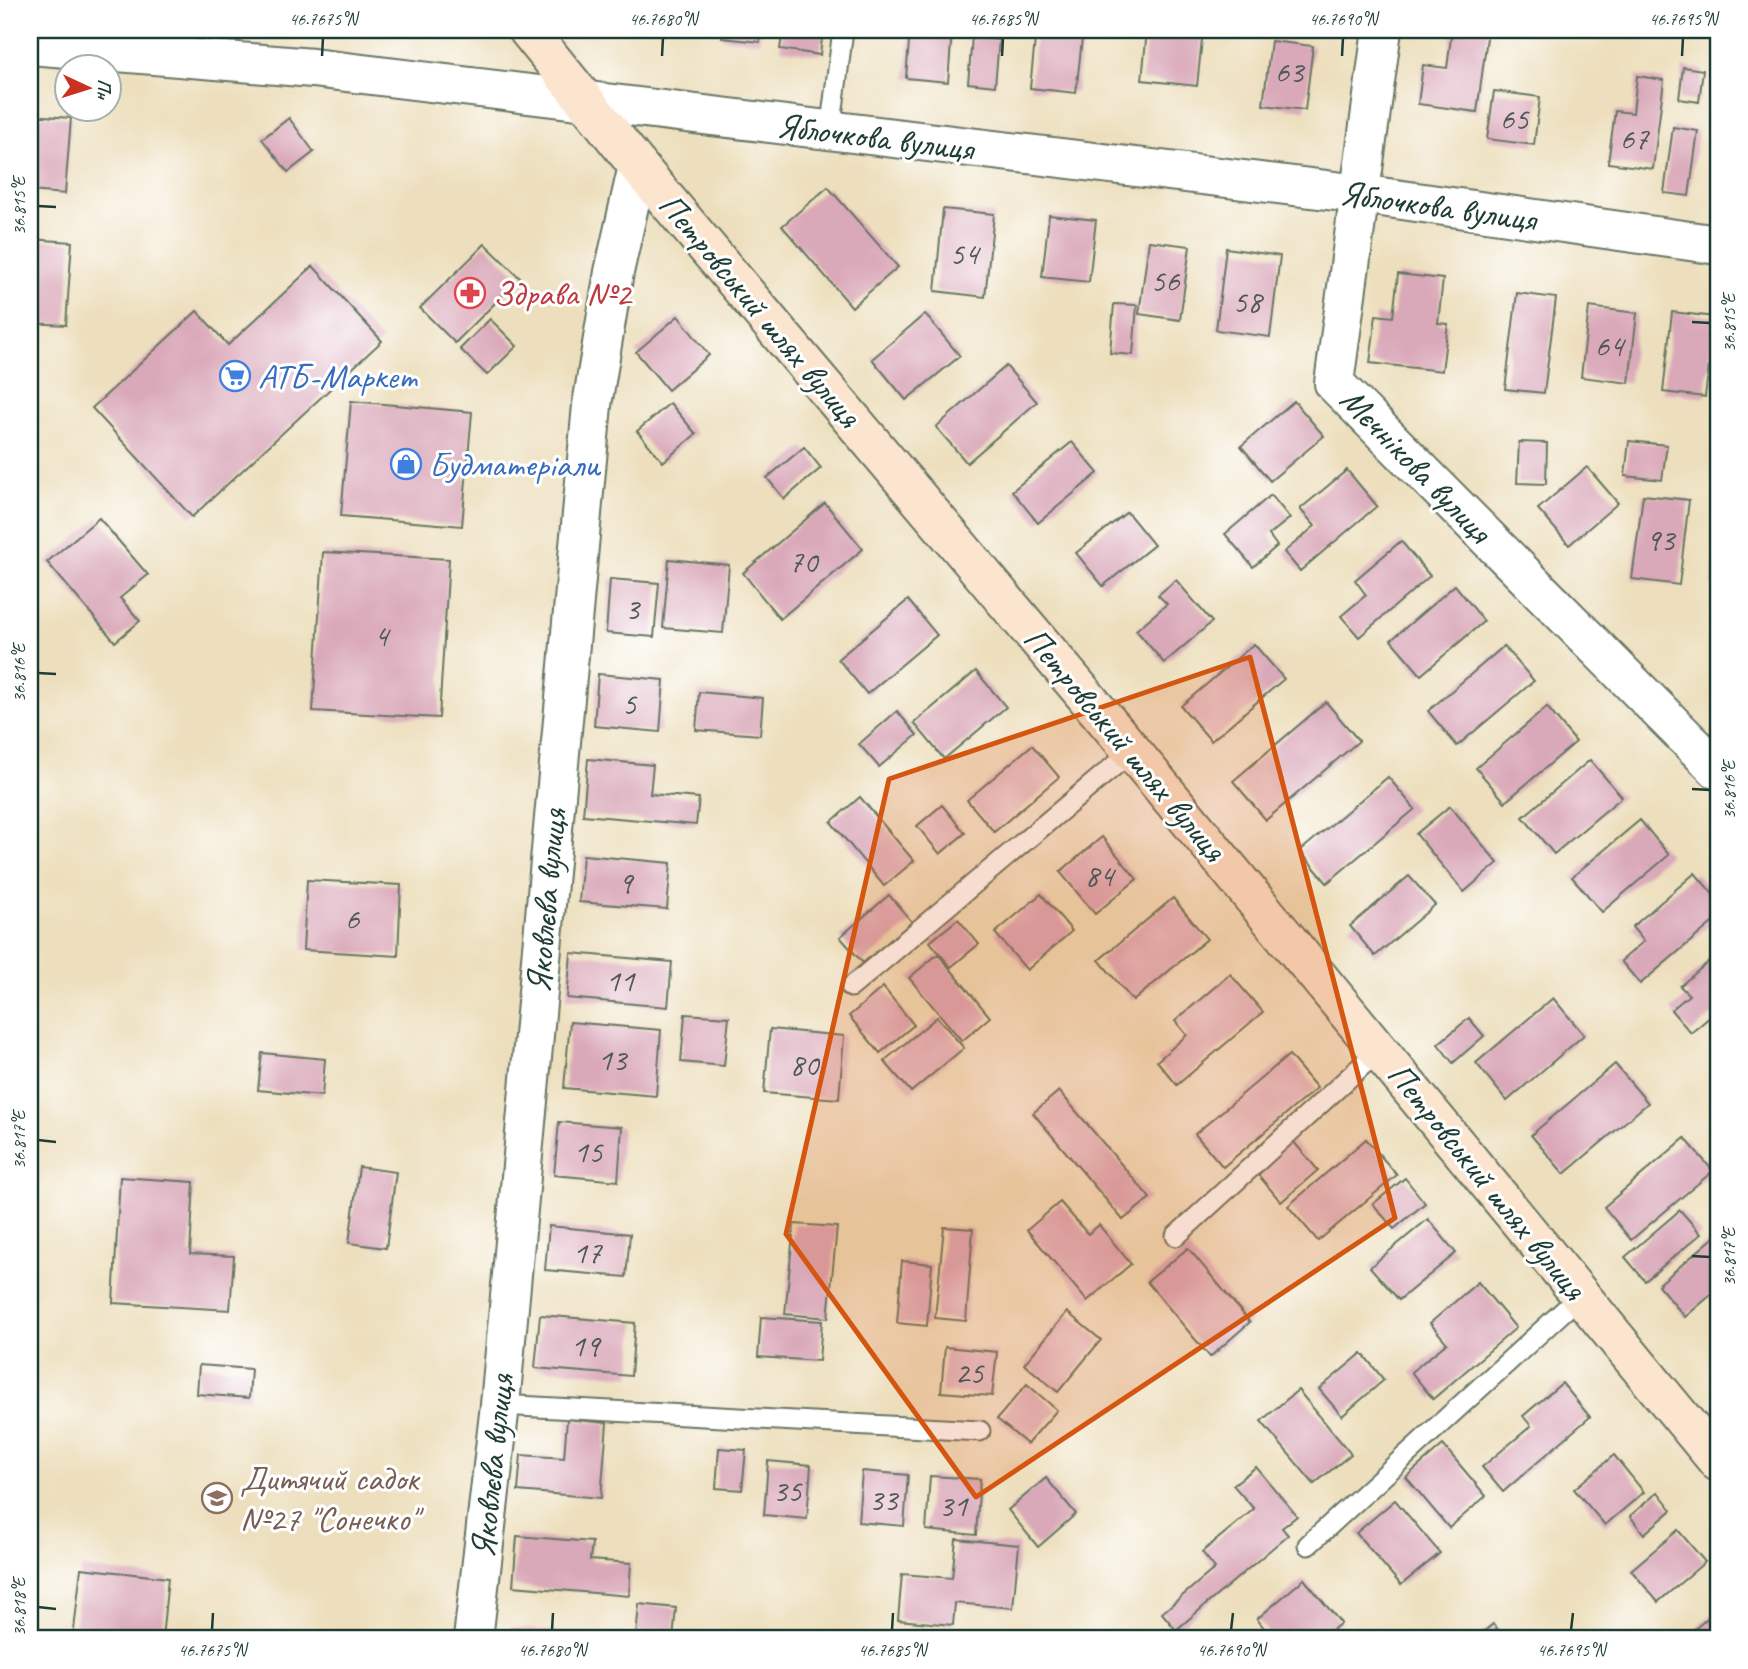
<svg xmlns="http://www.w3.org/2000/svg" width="1748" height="1669" viewBox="0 0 1748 1669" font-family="Caveat,sans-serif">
<rect width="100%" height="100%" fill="#fff"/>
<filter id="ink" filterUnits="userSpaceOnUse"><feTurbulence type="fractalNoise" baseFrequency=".0143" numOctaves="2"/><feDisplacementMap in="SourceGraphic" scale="14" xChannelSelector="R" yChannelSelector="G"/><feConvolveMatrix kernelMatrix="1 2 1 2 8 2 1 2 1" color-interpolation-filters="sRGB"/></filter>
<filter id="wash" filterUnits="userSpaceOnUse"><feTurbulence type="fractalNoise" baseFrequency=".00686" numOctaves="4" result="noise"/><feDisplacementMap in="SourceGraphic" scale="28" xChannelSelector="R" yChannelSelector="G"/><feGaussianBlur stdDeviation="1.57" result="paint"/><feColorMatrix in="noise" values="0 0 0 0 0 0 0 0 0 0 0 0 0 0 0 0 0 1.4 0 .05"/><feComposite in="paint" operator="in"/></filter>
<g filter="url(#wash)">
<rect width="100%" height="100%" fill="#eddfbd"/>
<g id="blocks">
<g fill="#daa9b9">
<path d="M 723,30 L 761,30 L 760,42 L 722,38 Z"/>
<path d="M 783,30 L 823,30 L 820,55 L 780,49 Z"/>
<path d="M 910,30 L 952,30 L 948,82 L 906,78 Z"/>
<path d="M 1036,30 L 1083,30 L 1076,93 L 1030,88 Z"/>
<path d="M 1147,30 L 1203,30 L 1197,86 L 1142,80 Z"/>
<path d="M 1452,30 L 1488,30 L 1477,112 L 1418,104 L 1423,65 L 1447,68 Z"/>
<path d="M 972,37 L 999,40 L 995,86 L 968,83 Z"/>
<path d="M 1271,41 L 1313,46 L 1305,110 L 1263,105 Z"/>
<path d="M 1683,67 L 1703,70 L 1699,102 L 1679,99 Z"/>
<path d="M 1637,76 L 1664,80 L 1653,169 L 1608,163 L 1615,111 L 1633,113 Z"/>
<path d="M 1494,91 L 1540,97 L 1534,145 L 1487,139 Z"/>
<path d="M 30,115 L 71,118 L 65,194 L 30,191 Z"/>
<path d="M 289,118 L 314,152 L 288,172 L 262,139 Z"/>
<path d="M 1673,127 L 1698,131 L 1689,196 L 1664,193 Z"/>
<path d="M 828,187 L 898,267 L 852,307 L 782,226 Z"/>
<path d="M 943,209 L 994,214 L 985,297 L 935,291 Z"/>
<path d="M 1049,215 L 1096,220 L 1089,282 L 1042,277 Z"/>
<path d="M 30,239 L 72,242 L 66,325 L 30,323 Z"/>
<path d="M 1149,241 L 1190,246 L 1180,320 L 1139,314 Z"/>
<path d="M 485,244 L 520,278 L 455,343 L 420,308 Z"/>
<path d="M 1226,248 L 1280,256 L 1270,337 L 1216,330 Z"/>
<path d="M 313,266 L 382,341 L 192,517 L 92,408 L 197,311 L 228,345 Z"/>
<path d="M 1398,274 L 1443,279 L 1438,323 L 1448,324 L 1442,371 L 1370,363 L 1376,315 L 1393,317 Z"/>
<path d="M 1517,293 L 1556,298 L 1544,393 L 1505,389 Z"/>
<path d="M 1114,304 L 1137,305 L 1133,355 L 1110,353 Z"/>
<path d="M 1589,307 L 1637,313 L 1629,383 L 1581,377 Z"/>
<path d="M 1672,312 L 1715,317 L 1705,397 L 1663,392 Z"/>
<path d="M 925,314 L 960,356 L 906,400 L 872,359 Z"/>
<path d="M 678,316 L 709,355 L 668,390 L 636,352 Z"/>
<path d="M 490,319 L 517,346 L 487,375 L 460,349 Z"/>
<path d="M 1006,366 L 1037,402 L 967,463 L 936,427 Z"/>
<path d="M 351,401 L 472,412 L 462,526 L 341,516 Z"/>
<path d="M 1294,401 L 1324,436 L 1270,481 L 1241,446 Z"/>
<path d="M 670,403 L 696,434 L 663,462 L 637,431 Z"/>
<path d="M 1629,441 L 1667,445 L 1662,480 L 1625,476 Z"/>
<path d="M 1072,442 L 1098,473 L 1038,523 L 1012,491 Z"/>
<path d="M 1519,442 L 1547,443 L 1546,484 L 1517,483 Z"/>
<path d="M 804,447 L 821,468 L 784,499 L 767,478 Z"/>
<path d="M 1587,467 L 1618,503 L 1569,545 L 1538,509 Z"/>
<path d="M 1347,470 L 1377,506 L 1300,571 L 1284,552 L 1315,526 L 1300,509 Z"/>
<path d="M 1271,495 L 1290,518 L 1269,535 L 1277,546 L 1253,567 L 1225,534 Z"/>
<path d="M 1643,495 L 1689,500 L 1679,585 L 1632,579 Z"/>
<path d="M 825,503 L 863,549 L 780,619 L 743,573 Z"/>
<path d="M 1127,512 L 1154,545 L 1103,586 L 1076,553 Z"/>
<path d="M 99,518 L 148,575 L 120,598 L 140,621 L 115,642 L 47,562 Z"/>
<path d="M 1401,541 L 1430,576 L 1359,637 L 1341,616 L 1366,595 L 1355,580 Z"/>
<path d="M 1716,544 L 1718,544 L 1718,587 L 1712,586 Z"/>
<path d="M 323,552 L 449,559 L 439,718 L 313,711 Z"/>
<path d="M 669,559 L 729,565 L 723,633 L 663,628 Z"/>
<path d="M 610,579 L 659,583 L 654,637 L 606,633 Z"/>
<path d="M 1176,580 L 1212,622 L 1164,663 L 1136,630 L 1167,604 L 1158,595 Z"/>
<path d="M 1455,585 L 1484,621 L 1421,675 L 1391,640 Z"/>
<path d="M 908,600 L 937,635 L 867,694 L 838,659 Z"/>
<path d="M 1254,644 L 1284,679 L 1211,741 L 1181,706 Z"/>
<path d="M 1504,646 L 1534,681 L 1457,746 L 1428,711 Z"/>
<path d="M 976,671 L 1006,707 L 944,759 L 914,723 Z"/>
<path d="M 598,674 L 664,680 L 660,732 L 594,726 Z"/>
<path d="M 699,692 L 763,698 L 760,735 L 696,730 Z"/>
<path d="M 1326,702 L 1359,741 L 1266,820 L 1233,781 Z"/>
<path d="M 1547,707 L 1576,742 L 1505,802 L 1476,768 Z"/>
<path d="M 897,711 L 917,735 L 879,767 L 859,744 Z"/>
<path d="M 1032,745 L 1059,777 L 994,832 L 967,800 Z"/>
<path d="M 588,759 L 653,765 L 650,794 L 699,798 L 696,825 L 583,815 Z"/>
<path d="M 1590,760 L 1622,797 L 1554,854 L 1523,817 Z"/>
<path d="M 1388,777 L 1415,809 L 1327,883 L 1300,851 Z"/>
<path d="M 860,797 L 914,861 L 884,886 L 831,822 Z"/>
<path d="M 942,805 L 965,833 L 940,854 L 917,826 Z"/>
<path d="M 1450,806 L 1498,863 L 1464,892 L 1416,834 Z"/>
<path d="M 1640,820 L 1669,855 L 1602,912 L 1572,877 Z"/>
<path d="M 1102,837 L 1137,879 L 1095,914 L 1060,872 Z"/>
<path d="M 583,855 L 671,863 L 667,909 L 579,902 Z"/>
<path d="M 1695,873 L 1718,900 L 1718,918 L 1640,984 L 1621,961 L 1644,941 L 1632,927 Z"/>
<path d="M 1409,876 L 1435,905 L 1375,956 L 1350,926 Z"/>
<path d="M 307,880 L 401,885 L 398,956 L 303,950 Z"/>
<path d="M 1041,894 L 1072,931 L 1027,970 L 995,933 Z"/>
<path d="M 889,895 L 912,922 L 863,963 L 840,937 Z"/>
<path d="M 1173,898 L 1207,939 L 1133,1001 L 1099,960 Z"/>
<path d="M 958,919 L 979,944 L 951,967 L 930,942 Z"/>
<path d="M 571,953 L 672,962 L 668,1007 L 567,998 Z"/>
<path d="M 938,954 L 990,1017 L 962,1041 L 909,978 Z"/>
<path d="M 1718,954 L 1718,1010 L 1691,1033 L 1671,1010 L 1689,995 L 1680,986 Z"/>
<path d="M 1230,974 L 1263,1012 L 1177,1085 L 1157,1061 L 1187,1035 L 1175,1021 Z"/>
<path d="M 883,987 L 914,1025 L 880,1053 L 849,1016 Z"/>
<path d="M 1553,998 L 1584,1035 L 1507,1101 L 1476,1063 Z"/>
<path d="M 685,1014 L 729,1017 L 724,1066 L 681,1062 Z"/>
<path d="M 937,1017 L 964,1048 L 911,1092 L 884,1061 Z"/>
<path d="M 1469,1018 L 1484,1036 L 1453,1063 L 1438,1044 Z"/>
<path d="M 570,1022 L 661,1030 L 656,1096 L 564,1088 Z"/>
<path d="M 770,1029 L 844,1036 L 839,1099 L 764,1093 Z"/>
<path d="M 262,1053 L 325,1059 L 322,1096 L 258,1090 Z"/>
<path d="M 1289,1055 L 1317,1088 L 1223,1167 L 1195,1134 Z"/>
<path d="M 1615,1064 L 1648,1103 L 1564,1174 L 1531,1135 Z"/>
<path d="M 1059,1091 L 1150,1198 L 1123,1220 L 1033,1113 Z"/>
<path d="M 559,1122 L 622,1127 L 618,1181 L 554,1175 Z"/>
<path d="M 1685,1138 L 1713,1171 L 1631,1240 L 1604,1207 Z"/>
<path d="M 1366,1139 L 1397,1175 L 1318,1241 L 1288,1206 Z"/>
<path d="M 1292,1140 L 1318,1170 L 1281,1202 L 1255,1171 Z"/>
<path d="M 359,1167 L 396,1172 L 386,1248 L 349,1243 Z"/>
<path d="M 120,1177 L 194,1182 L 190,1254 L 234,1256 L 230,1310 L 113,1303 Z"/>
<path d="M 1405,1178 L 1425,1203 L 1394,1229 L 1373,1204 Z"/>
<path d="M 1060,1202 L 1088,1234 L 1099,1225 L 1131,1264 L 1087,1301 L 1027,1230 Z"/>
<path d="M 1680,1210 L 1701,1234 L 1645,1281 L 1625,1257 Z"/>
<path d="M 1428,1219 L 1456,1253 L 1399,1300 L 1370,1267 Z"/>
<path d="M 794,1224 L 837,1227 L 828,1318 L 785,1314 Z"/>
<path d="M 549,1226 L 630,1234 L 626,1277 L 545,1270 Z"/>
<path d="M 944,1227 L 973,1229 L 966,1321 L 935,1318 Z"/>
<path d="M 1718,1234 L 1718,1289 L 1685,1317 L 1658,1285 Z"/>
<path d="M 1188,1248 L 1250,1322 L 1210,1357 L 1147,1282 Z"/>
<path d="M 902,1261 L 932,1264 L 927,1326 L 897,1323 Z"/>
<path d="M 1478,1282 L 1516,1328 L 1433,1399 L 1411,1372 L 1447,1343 L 1430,1323 Z"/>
<path d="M 1067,1312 L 1101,1340 L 1058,1392 L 1024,1364 Z"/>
<path d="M 540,1315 L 635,1323 L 631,1376 L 535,1368 Z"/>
<path d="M 761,1317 L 822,1321 L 819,1361 L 758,1357 Z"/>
<path d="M 945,1347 L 997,1352 L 992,1396 L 941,1392 Z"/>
<path d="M 1362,1353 L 1384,1380 L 1342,1416 L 1319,1389 Z"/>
<path d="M 199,1365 L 251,1369 L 249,1398 L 197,1394 Z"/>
<path d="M 1562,1383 L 1590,1417 L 1503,1492 L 1482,1467 L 1531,1426 L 1523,1416 Z"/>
<path d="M 1027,1384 L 1057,1410 L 1027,1444 L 997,1419 Z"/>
<path d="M 1298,1390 L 1351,1454 L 1314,1484 L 1261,1421 Z"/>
<path d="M 567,1419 L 607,1423 L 601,1498 L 518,1491 L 521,1455 L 564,1458 Z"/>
<path d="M 1443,1445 L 1486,1496 L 1449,1528 L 1406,1477 Z"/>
<path d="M 719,1448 L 746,1450 L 742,1490 L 716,1488 Z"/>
<path d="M 1614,1455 L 1644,1492 L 1605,1525 L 1574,1489 Z"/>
<path d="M 768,1461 L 811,1465 L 807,1519 L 764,1515 Z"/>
<path d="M 1256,1467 L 1297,1516 L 1282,1528 L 1288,1535 L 1176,1630 L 1162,1613 L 1215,1568 L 1202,1552 L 1254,1509 L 1233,1485 Z"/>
<path d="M 862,1471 L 908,1475 L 904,1526 L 858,1522 Z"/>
<path d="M 930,1476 L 980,1479 L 976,1535 L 926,1530 Z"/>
<path d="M 1046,1478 L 1076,1514 L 1038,1547 L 1008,1510 Z"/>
<path d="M 1658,1492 L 1672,1510 L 1644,1534 L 1630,1516 Z"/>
<path d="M 1395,1500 L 1440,1553 L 1401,1585 L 1356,1533 Z"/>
<path d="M 1678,1530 L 1705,1562 L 1658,1602 L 1631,1570 Z"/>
<path d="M 517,1536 L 592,1542 L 590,1560 L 631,1563 L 629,1596 L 513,1586 Z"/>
<path d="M 956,1539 L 1019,1545 L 1013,1608 L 955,1603 L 953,1625 L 898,1620 L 902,1574 L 952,1578 Z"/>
<path d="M 81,1568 L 168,1578 L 162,1639 L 73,1639 Z"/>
<path d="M 1304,1579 L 1341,1623 L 1321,1639 L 1273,1639 L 1257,1619 Z"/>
<path d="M 639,1604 L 676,1608 L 673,1639 L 636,1637 Z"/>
<path d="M 1718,1609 L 1718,1639 L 1695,1639 L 1690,1633 Z"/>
<path d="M 1493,1624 L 1506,1639 L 1475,1639 Z"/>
<path d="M 511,1628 L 621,1637 L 621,1639 L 510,1639 Z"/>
</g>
</g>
</g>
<g filter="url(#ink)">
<use href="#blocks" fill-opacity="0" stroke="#677664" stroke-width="2"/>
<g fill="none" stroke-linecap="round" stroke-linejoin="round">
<g stroke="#677664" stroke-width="23">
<g id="lane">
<path d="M 830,132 L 843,30"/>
<path d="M 851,987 L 1132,751"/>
<path d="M 1176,1236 L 1379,1050"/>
<path d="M 500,1405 L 980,1431"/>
<path d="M 1308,1545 L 1581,1295"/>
</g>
</g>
<g stroke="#677664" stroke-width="42">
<g id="street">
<path d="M 1382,30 L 1334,383 L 1718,770"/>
<path d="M 30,45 L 313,68 L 1360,194 L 1718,245"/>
<path d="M 473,1639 L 500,1405 L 592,405 L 614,272 L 638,166"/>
</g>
</g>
<g stroke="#677664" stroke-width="42">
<path id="secondary" d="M 528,30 L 638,166 L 1132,751 L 1718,1462"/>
</g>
<use href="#lane" stroke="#fff" stroke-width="19"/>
<use href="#street" stroke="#fff" stroke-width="38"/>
<use href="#secondary" stroke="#fbe5cf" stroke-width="38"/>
</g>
</g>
<path fill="#d45610" fill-opacity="0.2" stroke="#d45610" stroke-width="5" stroke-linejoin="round" d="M 1250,657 L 1395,1218 L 976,1497 L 786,1234 L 889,779 Z"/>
<path fill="none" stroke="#1f3d34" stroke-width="2.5" d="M 322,56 L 323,38M 662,56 L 663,38M 1002,56 L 1003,38M 1342,56 L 1343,38M 1682,56 L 1683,38M 38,206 L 56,207M 1692,322 L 1710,323M 38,673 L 56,674M 1692,789 L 1710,790M 38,1140 L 56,1142M 1692,1256 L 1710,1257M 38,1607 L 56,1609M 212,1630 L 213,1613M 552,1630 L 553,1613M 892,1630 L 893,1613M 1231,1630 L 1233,1613M 1571,1630 L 1573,1613"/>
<defs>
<g id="pharmacy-ring" transform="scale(1.575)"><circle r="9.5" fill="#fff" stroke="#e0444e" stroke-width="1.5"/><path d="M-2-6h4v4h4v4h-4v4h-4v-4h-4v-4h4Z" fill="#e0444e"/></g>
<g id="supermarket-ring" transform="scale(1.575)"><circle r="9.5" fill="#fff" stroke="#3f7fe0" stroke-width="1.5"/><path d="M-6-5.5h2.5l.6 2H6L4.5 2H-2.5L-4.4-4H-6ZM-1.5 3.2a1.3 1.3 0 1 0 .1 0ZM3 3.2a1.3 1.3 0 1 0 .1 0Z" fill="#3f7fe0"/></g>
<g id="shop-ring" transform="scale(1.575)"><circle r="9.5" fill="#fff" stroke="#3f7fe0" stroke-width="1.5"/><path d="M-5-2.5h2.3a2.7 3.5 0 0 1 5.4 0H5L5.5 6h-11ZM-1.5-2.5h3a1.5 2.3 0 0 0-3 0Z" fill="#3f7fe0"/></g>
<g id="school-ring" transform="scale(1.575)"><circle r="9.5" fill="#fff" stroke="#8d6e63" stroke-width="1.5"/><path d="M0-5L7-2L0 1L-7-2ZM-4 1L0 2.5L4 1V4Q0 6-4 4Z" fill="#8d6e63"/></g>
</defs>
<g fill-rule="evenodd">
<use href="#pharmacy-ring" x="470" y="293"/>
<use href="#supermarket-ring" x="235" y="376"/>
<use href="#shop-ring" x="406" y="464"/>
<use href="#school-ring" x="217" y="1498"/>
</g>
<g text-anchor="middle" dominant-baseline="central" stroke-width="6" stroke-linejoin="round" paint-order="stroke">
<g font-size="32" fill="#4e5855">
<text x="1289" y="71">63</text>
<text x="1514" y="118">65</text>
<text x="1634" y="138">67</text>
<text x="964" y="253">54</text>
<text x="1165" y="280">56</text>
<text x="1247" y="301">58</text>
<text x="1609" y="345">64</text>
<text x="1660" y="539">93</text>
<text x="803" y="561">70</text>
<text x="632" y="608">3</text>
<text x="381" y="635">4</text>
<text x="629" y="703">5</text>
<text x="1099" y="875">84</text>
<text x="625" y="882">9</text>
<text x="352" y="918">6</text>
<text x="620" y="980">11</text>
<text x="612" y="1059">13</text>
<text x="804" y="1064">80</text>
<text x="588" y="1151">15</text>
<text x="587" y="1252">17</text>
<text x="585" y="1345">19</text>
<text x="969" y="1372">25</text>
<text x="787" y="1490">35</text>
<text x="883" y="1499">33</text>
<text x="953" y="1505">31</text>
</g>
<g font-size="35" fill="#1f3d34" stroke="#fff">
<text transform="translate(875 137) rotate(7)">Яблочкова вулиця</text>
<text transform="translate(1438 206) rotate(8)">Яблочкова вулиця</text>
<text transform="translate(760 310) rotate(50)">Петровський шлях вулиця</text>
<text transform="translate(1416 465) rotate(46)">Мєчнікова вулиця</text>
<text transform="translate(1125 744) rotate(50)">Петровський шлях вулиця</text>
<text transform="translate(546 901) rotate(-85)">Яковлєва вулиця</text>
<text transform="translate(1487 1181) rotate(51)">Петровський шлях вулиця</text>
<text transform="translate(492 1466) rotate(-84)">Яковлєва вулиця</text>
</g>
<g font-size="35" fill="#be3a42" stroke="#fff" text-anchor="start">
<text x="493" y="293">Здрава №2</text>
</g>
<g font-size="35" fill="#366cbe" stroke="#fff" text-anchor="start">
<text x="258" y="376">АТБ-Маркет</text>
<text x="429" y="464">Будматеріали</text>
</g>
<g font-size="35" fill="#785e54" stroke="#fff" text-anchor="start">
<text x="240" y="1478">Дитячий садок<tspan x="240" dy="40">№27 "Сонечко"</tspan></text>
</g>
</g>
<rect width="1748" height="1669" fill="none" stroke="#fff" stroke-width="77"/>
<g transform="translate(88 88) rotate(94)"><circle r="33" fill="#ffffff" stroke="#a5b1ae" stroke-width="2"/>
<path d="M0-5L12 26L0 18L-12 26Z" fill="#c8321e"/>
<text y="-10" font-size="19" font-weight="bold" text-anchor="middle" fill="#1f3d34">Пн</text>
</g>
<rect x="38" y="38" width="1672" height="1592" fill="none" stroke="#1f3d34" stroke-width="2.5"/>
<g font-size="18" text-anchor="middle" fill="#1f3d34">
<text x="323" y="25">46.7675°N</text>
<text x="663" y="25">46.7680°N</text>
<text x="1003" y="25">46.7685°N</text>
<text x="1343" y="25">46.7690°N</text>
<text x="1683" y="25">46.7695°N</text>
<text transform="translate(19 206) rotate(-90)" y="6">36.815°E</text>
<text transform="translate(1729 323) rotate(-90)" y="6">36.815°E</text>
<text transform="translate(19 673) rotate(-90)" y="6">36.816°E</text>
<text transform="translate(1729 790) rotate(-90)" y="6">36.816°E</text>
<text transform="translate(19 1140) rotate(-90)" y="6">36.817°E</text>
<text transform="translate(1729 1257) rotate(-90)" y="6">36.817°E</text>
<text transform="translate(19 1607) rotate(-90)" y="6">36.818°E</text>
<text x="212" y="1656">46.7675°N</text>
<text x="552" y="1656">46.7680°N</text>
<text x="892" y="1656">46.7685°N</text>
<text x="1231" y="1656">46.7690°N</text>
<text x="1571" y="1656">46.7695°N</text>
</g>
</svg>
